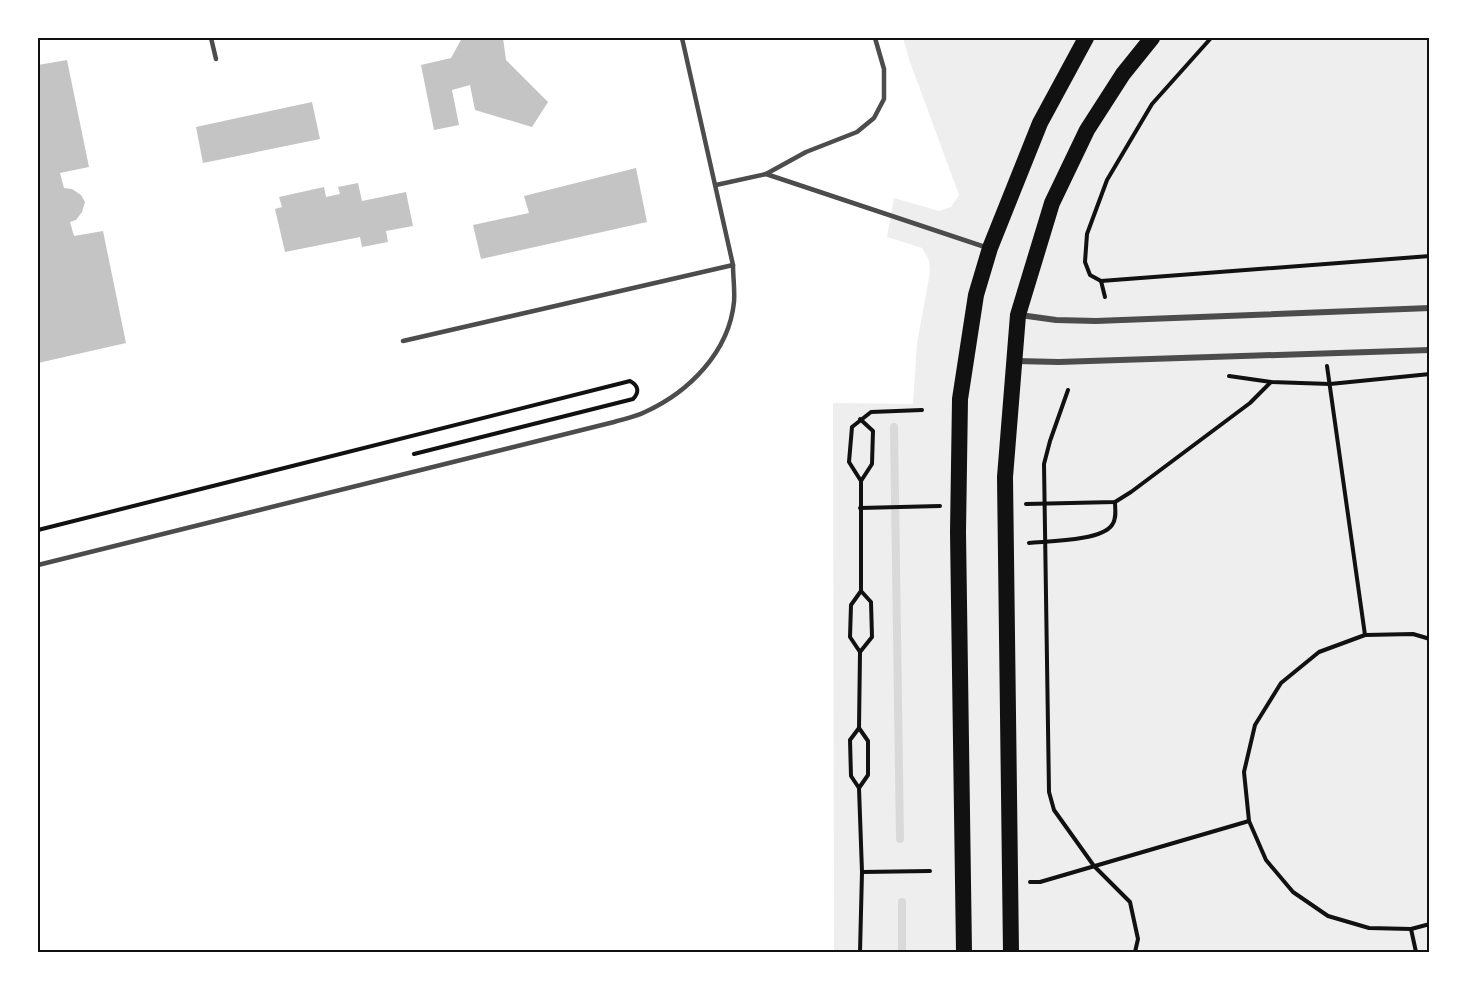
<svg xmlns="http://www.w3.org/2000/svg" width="1467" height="990" viewBox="0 0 1467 990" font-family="Jost,sans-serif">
<rect width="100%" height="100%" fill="#fff"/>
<path fill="#eee" d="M 903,38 L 1429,38 L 1429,952 L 834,952 L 833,403 L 913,404 L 917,344 L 930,272 L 929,260 L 922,248 L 887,237 L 894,198 L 939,211 L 951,207 L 959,195 L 909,59 Z"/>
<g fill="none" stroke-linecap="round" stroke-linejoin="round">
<g stroke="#d9d9d9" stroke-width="8">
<path d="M 894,427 L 900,839"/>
<path d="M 902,902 L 902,952"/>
</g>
</g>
<g fill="#c4c4c4">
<path d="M 462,38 L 503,38 L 506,60 L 548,102 L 532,127 L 475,110 L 470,85 L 452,90 L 459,125 L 434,130 L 421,65 L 451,58 Z"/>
<path d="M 67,60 L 89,167 L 60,173 L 64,188 L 72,189 L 81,195 L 85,202 L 82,212 L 76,220 L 70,222 L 74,236 L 103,231 L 126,343 L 38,363 L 38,65 Z"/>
<path d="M 312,102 L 320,139 L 203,163 L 196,127 Z"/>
<path d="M 636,168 L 647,222 L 481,259 L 473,225 L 529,213 L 524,196 Z"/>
<path d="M 358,183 L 362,201 L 406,192 L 413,226 L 386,231 L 388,242 L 362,247 L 360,237 L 285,252 L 275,209 L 282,207 L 279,197 L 324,187 L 326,197 L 340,194 L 338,187 Z"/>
</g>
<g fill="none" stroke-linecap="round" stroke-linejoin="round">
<g stroke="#111" stroke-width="4">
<path d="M 1211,38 L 1152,104 L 1107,180 L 1087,234 L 1085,262 L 1090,275 L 1101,281 L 1430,256"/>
<path d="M 1101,281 L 1105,297"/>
<path d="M 1327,366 L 1365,635"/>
<path d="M 1229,376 L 1271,382 L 1330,384 L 1430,374"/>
<path d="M 1068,390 L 1050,441 L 1044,464 L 1049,792 L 1054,810 L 1094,866 L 1130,902 L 1138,939 L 1135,952"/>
<path d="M 860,419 L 873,431 L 872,464 L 861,481"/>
<path d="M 1026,504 L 1115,502 L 1131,492 L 1250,403 L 1271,382"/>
<path d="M 860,508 L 940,506"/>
<path d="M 38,530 L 630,381 C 638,385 640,392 633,399 L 414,454"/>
<path d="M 1029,543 C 1048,541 1101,541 1112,525 C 1117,518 1115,510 1115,502"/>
<path d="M 1430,639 L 1413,634 L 1365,635 L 1319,652 L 1281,683 L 1255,725 L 1244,772 L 1249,821 L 1266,860 L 1293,892 L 1328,916 L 1369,928 L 1411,929 L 1430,924"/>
<path d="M 860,652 L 872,637 L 871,602 L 861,591"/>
<path d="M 859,788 L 868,775 L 868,741 L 859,728"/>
<path d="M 862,872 L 930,871"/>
<path d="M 1030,882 L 1040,882 L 1249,821"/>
<path d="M 1411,929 L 1416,952"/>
<path d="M 860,952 L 862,872 L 859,788 L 851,776 L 850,740 L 859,728 L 860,652 L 850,637 L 851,605 L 861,591 L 861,481 L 849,462 L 852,427 L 871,412 L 922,410"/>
</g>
<g stroke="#4c4c4c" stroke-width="4.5">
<path d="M 211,38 L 216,59"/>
<path d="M 766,174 L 806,152 L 857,132 L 874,118 L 884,99 L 884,69 L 875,38"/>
<path d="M 716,185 L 766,174 L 988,248"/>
<path d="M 403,341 L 733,265"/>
<path d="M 38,565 L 614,422 C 624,419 635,417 645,412 C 689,392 729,352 734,302 C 735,290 733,277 733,265 L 682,38"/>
</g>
<g stroke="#4c4c4c" stroke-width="6">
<path d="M 1020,315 L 1056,320 L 1096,321 L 1430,308"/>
<path d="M 1016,361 L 1059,362 L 1430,350"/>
</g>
<g stroke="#111" stroke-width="16">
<path d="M 964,952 L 958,532 L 960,399 L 976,295 L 990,248 L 1040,123 L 1086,38"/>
<path d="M 1011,952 L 1005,477 L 1018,315 L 1052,203 L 1087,130 L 1123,74 L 1152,38"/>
</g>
</g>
<rect width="1467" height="990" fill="none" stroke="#ffffff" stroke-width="78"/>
<rect x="39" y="39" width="1389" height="912" fill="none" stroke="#111" stroke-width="2"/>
</svg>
